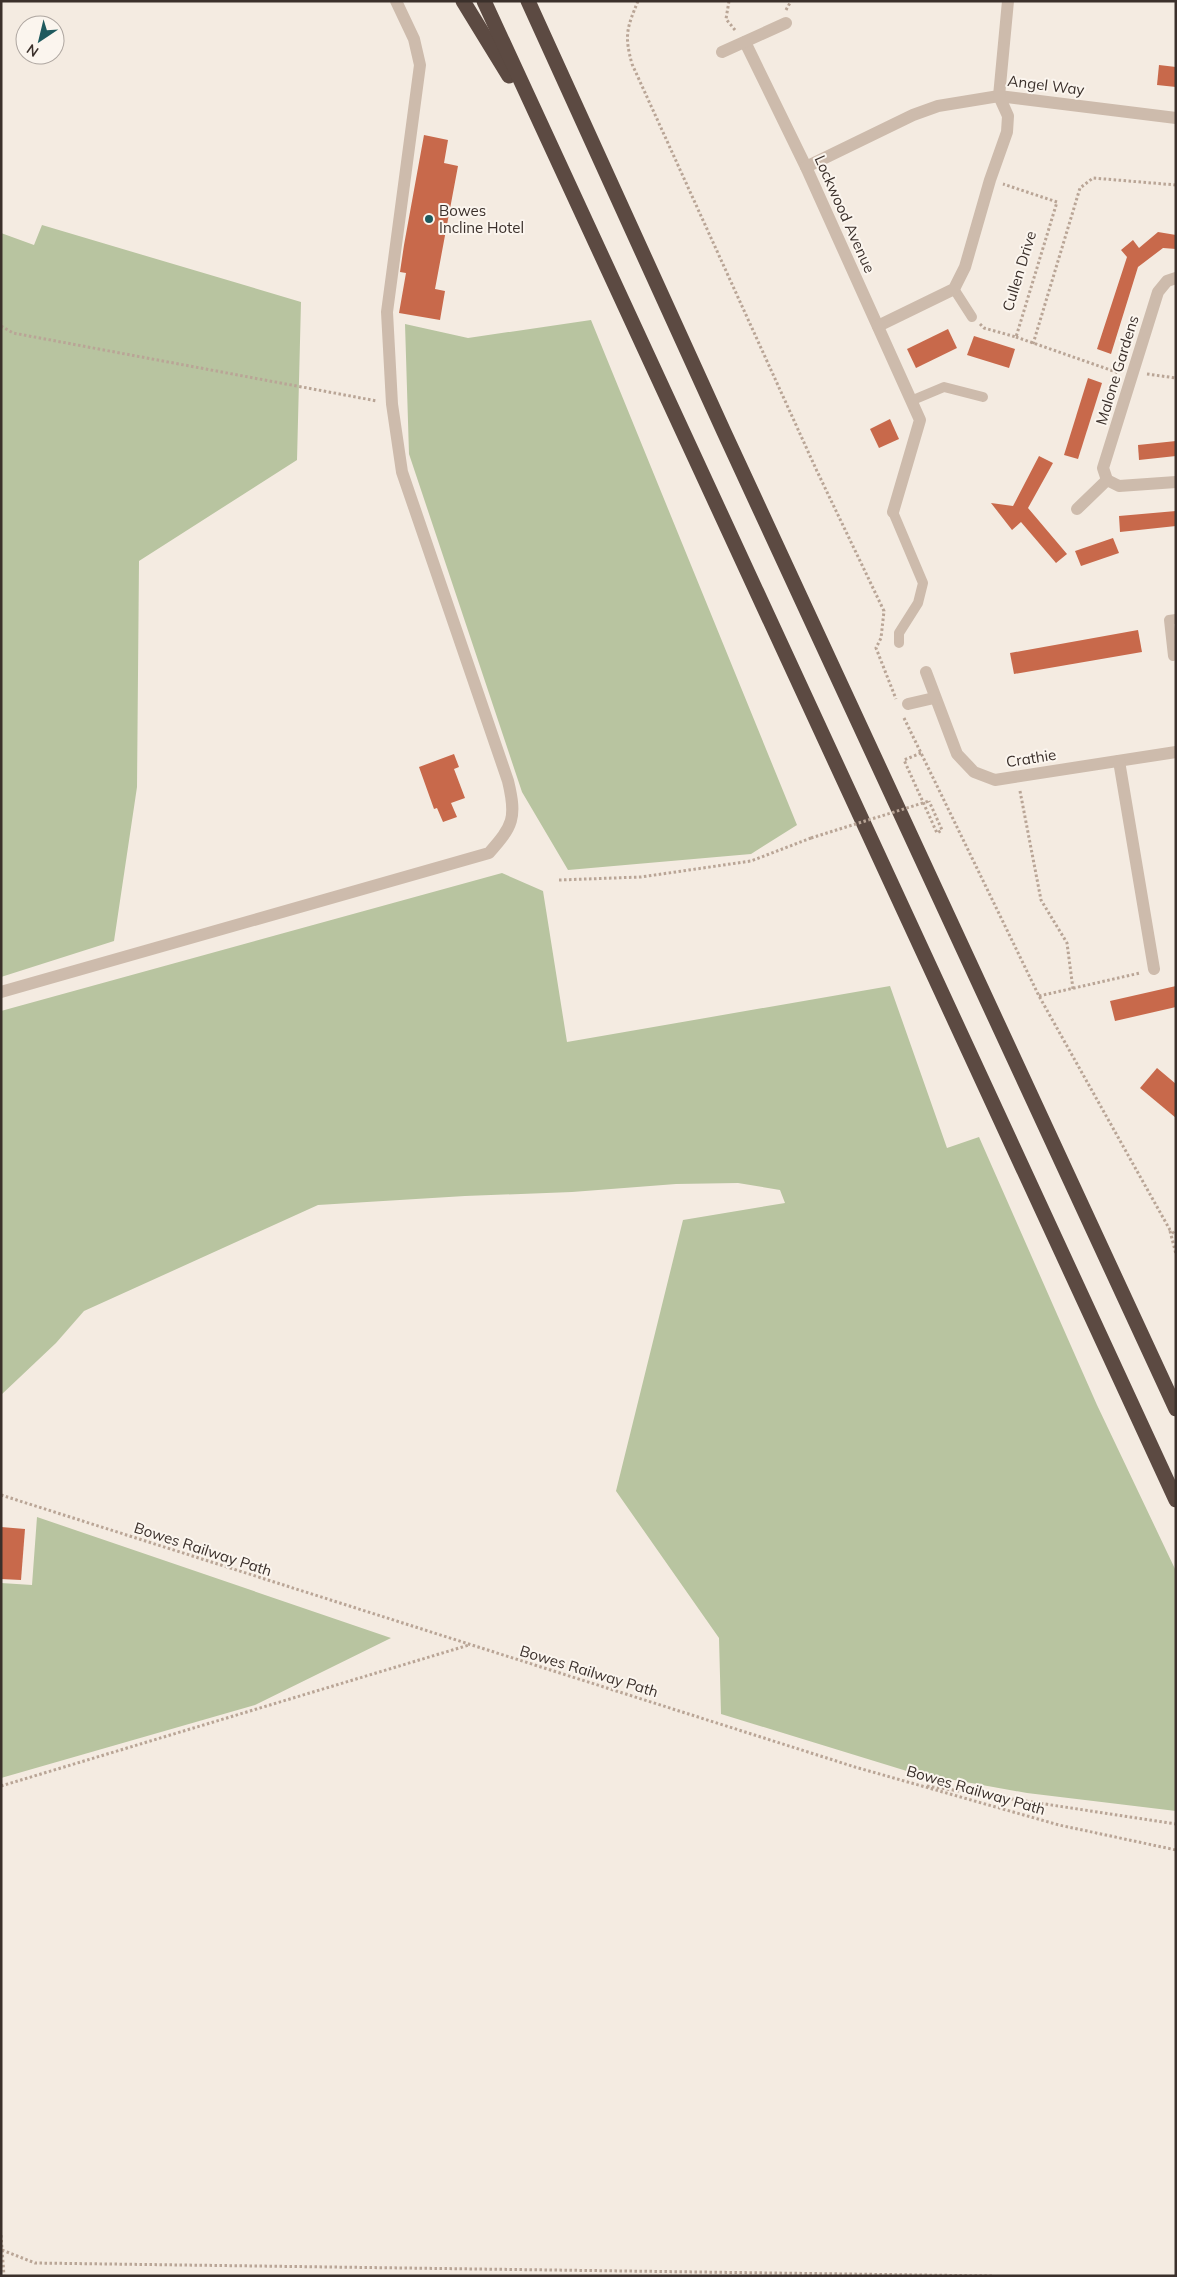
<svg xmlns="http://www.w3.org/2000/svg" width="1177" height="2277" viewBox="0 0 1177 2277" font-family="Mulish,sans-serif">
<rect width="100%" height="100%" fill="#f4ebe1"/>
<g fill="#b8c4a0">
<path d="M 42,225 L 301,302 L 297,460 L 139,561 L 137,787 L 114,941 L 1,977 L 1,233 L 34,245 Z"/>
<path d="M 591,320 L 797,825 L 751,854 L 568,870 L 522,792 L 409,454 L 405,324 L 468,338 Z"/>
<path d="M 502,873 L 543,891 L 567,1042 L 890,986 L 947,1148 L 979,1137 L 1097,1405 L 1176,1571 L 1176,1811 L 1027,1793 L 910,1772 L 721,1714 L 719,1638 L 616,1491 L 683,1220 L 785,1203 L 780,1190 L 738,1183 L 676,1184 L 572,1192 L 465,1196 L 318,1205 L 84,1311 L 56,1343 L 1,1395 L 1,1011 Z"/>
<path d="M 37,1517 L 391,1638 L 255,1705 L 1,1778 L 1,1583 L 32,1585 Z"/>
</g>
<g fill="#c8694b">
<path d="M 1159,65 L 1176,67 L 1176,87 L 1157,85 Z"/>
<path d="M 424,135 L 448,140 L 444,163 L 458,166 L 435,289 L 445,291 L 440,320 L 399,313 L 406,273 L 400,272 L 404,245 Z"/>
<path d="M 1158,232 L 1176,235 L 1176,249 L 1163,248 L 1138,267 L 1111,354 L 1097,349 L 1127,257 L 1121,250 L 1133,240 L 1139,248 Z"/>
<path d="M 948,329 L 957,348 L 916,368 L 907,349 Z"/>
<path d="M 974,336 L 1015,349 L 1009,368 L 967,355 Z"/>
<path d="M 1088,378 L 1102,383 L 1078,459 L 1064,455 Z"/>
<path d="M 890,419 L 899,439 L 879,448 L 870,429 Z"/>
<path d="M 1176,441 L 1176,456 L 1139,460 L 1138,445 Z"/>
<path d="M 1039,456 L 1053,463 L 1028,508 L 1067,554 L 1056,563 L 1021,522 L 1012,530 L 991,503 L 1013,506 Z"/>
<path d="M 1176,511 L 1176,526 L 1120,532 L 1119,516 Z"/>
<path d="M 1113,538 L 1119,553 L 1081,566 L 1075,551 Z"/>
<path d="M 1138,630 L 1142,652 L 1014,674 L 1010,653 Z"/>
<path d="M 454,754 L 459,767 L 454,769 L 465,798 L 451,803 L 457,817 L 443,822 L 437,808 L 434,809 L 419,767 Z"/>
<path d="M 1176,986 L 1176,1007 L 1115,1021 L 1110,1001 Z"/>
<path d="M 1157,1068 L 1176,1084 L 1176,1118 L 1140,1088 Z"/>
<path d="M 1,1527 L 25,1529 L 21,1580 L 1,1579 Z"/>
</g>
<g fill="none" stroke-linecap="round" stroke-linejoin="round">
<g stroke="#b9a596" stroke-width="3" stroke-dasharray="2.5 2.5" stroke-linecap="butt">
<path d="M 638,1 C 627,28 624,35 632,64 L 816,469 L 884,611 L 881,638 L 876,648 L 896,699"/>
<path d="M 729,1 L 726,19 L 735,30"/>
<path d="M 786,10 L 791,1"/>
<path d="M 980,324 L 984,328 L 1016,337 L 1057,202 L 1003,184"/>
<path d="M 1,326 L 13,333 L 377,401"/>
<path d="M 1016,337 L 1119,373"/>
<path d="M 1033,344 L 1080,188 L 1093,178 L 1176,185"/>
<path d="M 1147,374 L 1176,378"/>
<path d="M 904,718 L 1039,996 L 1170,1230 L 1176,1235"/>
<path d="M 921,753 L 904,760 L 937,833 L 942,830 L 929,801"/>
<path d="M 1020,791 L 1041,900 L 1067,943 L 1073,989"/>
<path d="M 559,880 L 641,877 L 751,861 L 811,838"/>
<path d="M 1039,996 L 1140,973"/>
<path d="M 1170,1231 L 1176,1254"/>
<path d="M 1,1495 L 855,1767 L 1059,1825 L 1176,1850"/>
<path d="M 1,1786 L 469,1645"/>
<path d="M 927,1786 L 1176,1824"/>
<path d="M 1,2235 L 4,2276"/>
<path d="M 2,2250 L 35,2263 L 994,2276"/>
</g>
<g stroke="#cdbbac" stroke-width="10">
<path d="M 954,289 L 972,317"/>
<path d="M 913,400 L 944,387 L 983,397"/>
<path d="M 893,512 L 923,583 L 918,603 L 899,633 L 899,643"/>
<path d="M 1173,656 L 1169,620 L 1176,619"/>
</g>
<g stroke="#cdbbac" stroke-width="12">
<path d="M 745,42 L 806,167 L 920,420 L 893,512"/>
<path d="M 722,52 L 786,23"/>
<path d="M 806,167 L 913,115 L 938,106 L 999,96 L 1176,118"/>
<path d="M 1176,278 L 1167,281 L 1158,292 L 1103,468 L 1107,480 L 1119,486 L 1176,482"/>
<path d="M 878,326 L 954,289 L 965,267 L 990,180 L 1007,132 L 1008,116 L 999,96 L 1008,1"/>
<path d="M 1077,509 L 1107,480"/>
<path d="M 926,672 L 957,754 L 974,772 L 995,780 L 1176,752"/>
<path d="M 908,704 L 934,698"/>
<path d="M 1119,761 L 1154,969"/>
<path d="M 1,992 L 489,853 C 513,826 517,818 508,781 L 402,472 L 392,404 L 387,312 L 420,65 L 414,39 L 396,1"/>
</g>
<g stroke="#5c4a42" stroke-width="15">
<path d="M 463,1 L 509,76"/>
<path d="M 484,1 L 1176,1500"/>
<path d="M 528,1 L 724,432 L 1176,1409"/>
</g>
<path stroke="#b9a596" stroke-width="3" stroke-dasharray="2.5 2.5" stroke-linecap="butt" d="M 811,838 L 929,801"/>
</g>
<circle fill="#1f5a5e" stroke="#fbf5ee" stroke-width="2" cx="429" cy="219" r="5"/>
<g text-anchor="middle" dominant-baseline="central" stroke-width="4" stroke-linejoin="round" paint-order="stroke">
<g font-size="15" fill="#3b302b" stroke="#fbf5ee">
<text transform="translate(1046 85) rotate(7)">Angel Way</text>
<text transform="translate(845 214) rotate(66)">Lockwood Avenue</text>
<text transform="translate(1019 271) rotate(-73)">Cullen Drive</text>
<text transform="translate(1117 370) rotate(-73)">Malone Gardens</text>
<text transform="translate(1031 758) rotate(-9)">Crathie</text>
<text transform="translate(203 1549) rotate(18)">Bowes Railway Path</text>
<text transform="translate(589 1671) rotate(17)">Bowes Railway Path</text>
<text transform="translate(976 1790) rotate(16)">Bowes Railway Path</text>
</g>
<g font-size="15" fill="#3b302b" stroke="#fbf5ee" text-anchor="start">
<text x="439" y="210">Bowes<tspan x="439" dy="17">Incline Hotel</tspan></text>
</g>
</g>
<rect width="1177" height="2277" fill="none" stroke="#3b302b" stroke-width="5"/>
<g transform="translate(40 40) rotate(215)"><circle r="24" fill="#fbf5ee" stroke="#aea6a0"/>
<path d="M0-4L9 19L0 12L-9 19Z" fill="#1f5a5e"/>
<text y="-8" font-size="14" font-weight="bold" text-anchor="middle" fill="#3b302b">N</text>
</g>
</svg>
